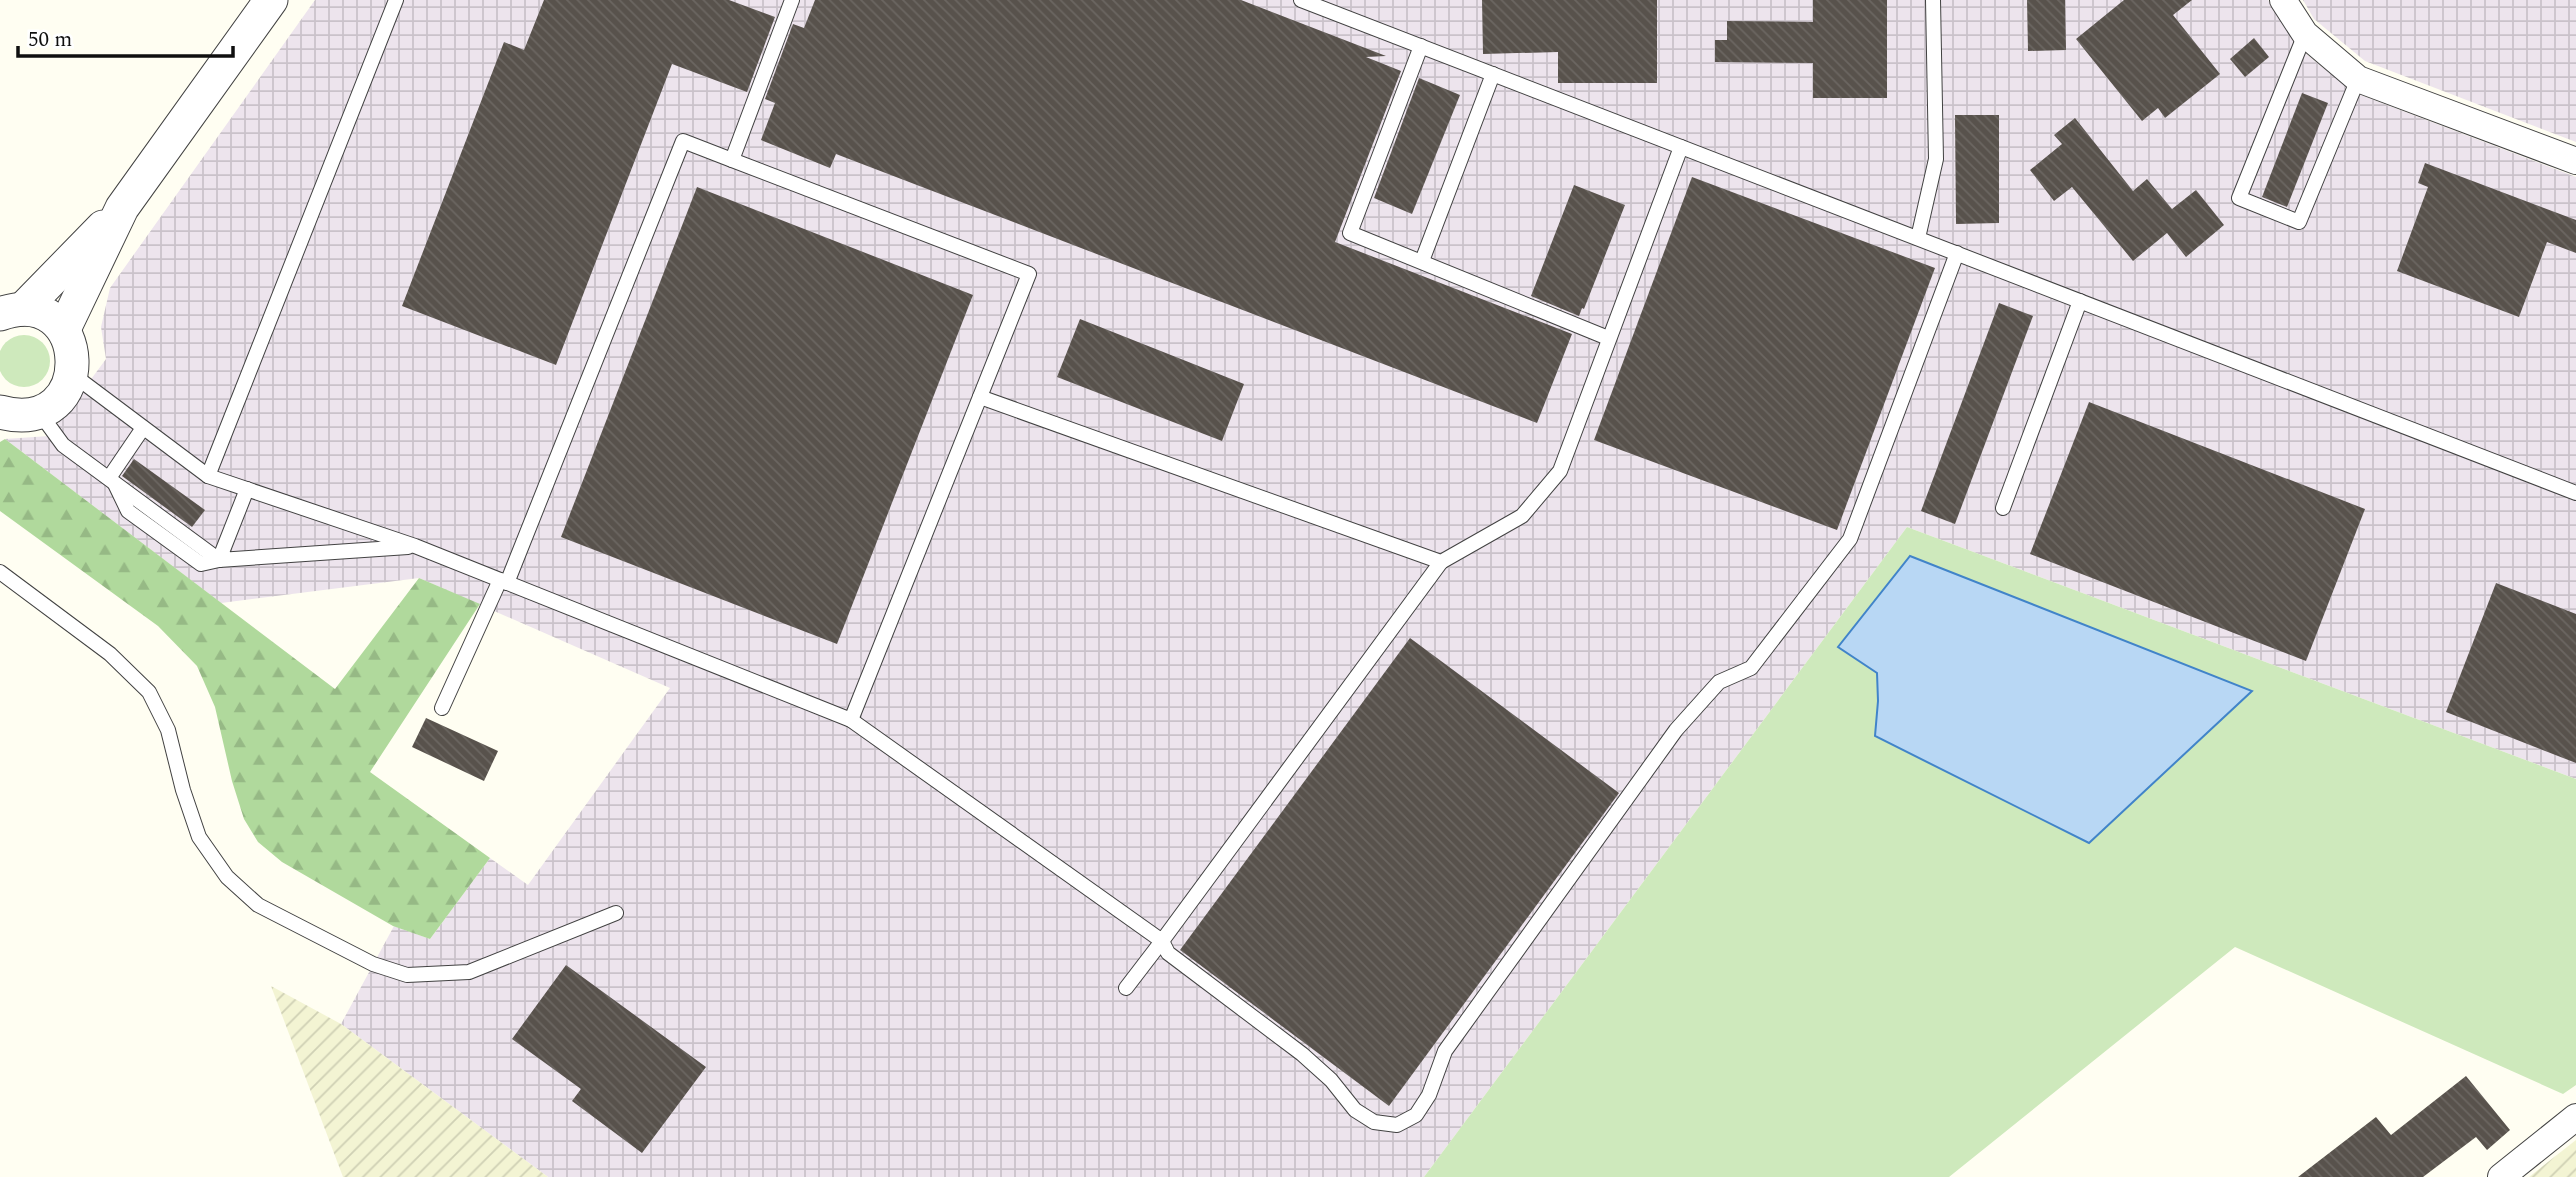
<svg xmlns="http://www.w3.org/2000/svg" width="2576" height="1177" viewBox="0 0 2576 1177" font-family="Spectral,serif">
<defs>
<pattern id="industrial-grid" width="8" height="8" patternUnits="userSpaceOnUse" patternTransform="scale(1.75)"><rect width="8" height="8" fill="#ede4ed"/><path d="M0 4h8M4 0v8" fill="none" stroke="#cac2ca"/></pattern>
<pattern id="farmland-furrows" width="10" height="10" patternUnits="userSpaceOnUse" patternTransform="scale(1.75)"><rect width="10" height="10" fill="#f3f4d3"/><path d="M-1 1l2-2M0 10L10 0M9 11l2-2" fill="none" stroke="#cfd0b4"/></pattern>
<pattern id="forest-firs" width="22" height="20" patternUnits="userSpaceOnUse" patternTransform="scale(1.75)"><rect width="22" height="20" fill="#b0d99c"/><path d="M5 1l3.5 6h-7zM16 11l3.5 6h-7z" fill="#96b985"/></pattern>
<pattern id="building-back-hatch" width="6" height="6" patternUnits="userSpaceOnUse" patternTransform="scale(1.75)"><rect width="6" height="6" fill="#58524c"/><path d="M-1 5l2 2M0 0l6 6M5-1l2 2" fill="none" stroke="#6b6661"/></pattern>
</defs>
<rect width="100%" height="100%" fill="#fffef2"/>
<g fill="url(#industrial-grid)">
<path d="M 315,0 L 2268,0 L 2300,49 L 2353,92 L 2576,177 L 2576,779 L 1907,527 L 1424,1177 L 548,1177 L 341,1024 L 394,926 L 430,939 L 490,858 L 528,885 L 670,688 L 419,578 L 221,603 L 5,439 L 49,436 L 106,359 L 101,327 L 110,288 Z"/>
<path d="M 2303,0 L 2576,0 L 2576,142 L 2365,61 L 2314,19 Z"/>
</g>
<g fill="url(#farmland-furrows)">
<path d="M 271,986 L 341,1024 L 548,1177 L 343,1177 Z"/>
<path d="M 2576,1140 L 2576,1177 L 2529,1177 Z"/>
</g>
<g fill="#cee9bc" fill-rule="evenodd">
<circle cx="24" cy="361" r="26"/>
<path d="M 1907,527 L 2576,779 L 2576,1085 L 2563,1094 L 2235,947 L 1949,1177 L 1424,1177 ZM 1910,556 L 2251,691 L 2252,691 L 1875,736 L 1878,701 L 1877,673 Z"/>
</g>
<path fill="url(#forest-firs)" d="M 5,439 L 335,689 L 419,578 L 480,604 L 370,772 L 490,858 L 430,939 L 393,926 L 282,862 L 258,842 L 244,819 L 232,781 L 215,707 L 197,666 L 158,626 L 0,511 L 0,442 Z"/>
<path fill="#b8d7f4" stroke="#4184c9" stroke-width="2" d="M 1910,556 L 2252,691 L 2089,843 L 1875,736 L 1878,701 L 1877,673 L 1838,647 Z"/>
<g fill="url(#building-back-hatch)">
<path d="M 544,0 L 729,0 L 775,17 L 747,92 L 672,64 L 556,365 L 402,306 L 504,42 L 524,50 Z"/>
<path d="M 815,0 L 1241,0 L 1386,56 L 1366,57 L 1401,71 L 1335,242 L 1572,334 L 1537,423 L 836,154 L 830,168 L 761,140 L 775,103 L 765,99 L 793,24 L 804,28 Z"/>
<path d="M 1482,0 L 1657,0 L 1657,83 L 1558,83 L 1558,52 L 1483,54 Z"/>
<path d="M 1813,0 L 1887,0 L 1887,98 L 1813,98 L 1813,63 L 1715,62 L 1715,40 L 1727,40 L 1727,21 L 1813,22 Z"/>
<path d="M 2027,0 L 2065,0 L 2066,50 L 2028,51 Z"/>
<path d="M 2124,0 L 2192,0 L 2173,15 L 2220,74 L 2165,118 L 2158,108 L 2142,121 L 2076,39 Z"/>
<path d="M 2254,38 L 2269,57 L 2245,77 L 2230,59 Z"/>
<path d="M 1419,78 L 1460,95 L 1412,214 L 1374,198 Z"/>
<path d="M 2302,93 L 2328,103 L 2287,207 L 2262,197 Z"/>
<path d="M 1955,115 L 1999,115 L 1999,223 L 1956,224 Z"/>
<path d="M 2075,118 L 2133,191 L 2147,179 L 2172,209 L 2196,190 L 2224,225 L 2186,257 L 2167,233 L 2133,261 L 2072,187 L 2054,201 L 2030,170 L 2062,144 L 2054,135 Z"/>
<path d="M 2425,163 L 2576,220 L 2576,253 L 2547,242 L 2519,317 L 2397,271 L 2428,187 L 2418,183 Z"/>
<path d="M 1692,177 L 1935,268 L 1837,530 L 1594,440 Z"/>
<path d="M 1574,185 L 1625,205 L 1584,309 L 1582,308 L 1579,316 L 1531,296 Z"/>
<path d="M 697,187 L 973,295 L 837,644 L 561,537 Z"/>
<path d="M 1999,303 L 2033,316 L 1955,524 L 1921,511 Z"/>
<path d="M 1080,319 L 1244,384 L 1222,441 L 1057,377 Z"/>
<path d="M 2089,402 L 2365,509 L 2306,661 L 2030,554 Z"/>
<path d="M 134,459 L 205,510 L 192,527 L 122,476 Z"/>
<path d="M 2496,583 L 2576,614 L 2576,763 L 2446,712 Z"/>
<path d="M 1410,638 L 1619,793 L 1389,1106 L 1180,950 Z"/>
<path d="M 426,718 L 498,751 L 484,781 L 412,747 Z"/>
<path d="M 566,965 L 706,1067 L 642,1153 L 572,1101 L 581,1089 L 512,1039 Z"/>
<path d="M 2466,1076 L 2510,1130 L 2487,1150 L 2476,1137 L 2423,1177 L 2298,1177 L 2376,1117 L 2391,1135 Z"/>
</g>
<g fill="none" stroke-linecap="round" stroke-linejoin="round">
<g stroke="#424242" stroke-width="16">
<g id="service">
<path d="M 1301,0 L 2576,493"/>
<path d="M 2305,34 L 2239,198 L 2299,222 L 2358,79"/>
<path d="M 1421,46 L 1350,233 L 1608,338"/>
<path d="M 732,160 L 1029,274 L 851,720"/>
<path d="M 1918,238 L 1936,159 L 1933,0"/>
<path d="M 1422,261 L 1493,74"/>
<path d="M 72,374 L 208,476 L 415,546 L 851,720 L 1162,941 L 1441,562"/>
<path d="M 980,397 L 1441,562 L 1522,516 L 1560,471 L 1681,147"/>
<path d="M 39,412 L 63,445 L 219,560"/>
<path d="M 208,476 L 396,0"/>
<path d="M 109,478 L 143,428"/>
<path d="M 115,484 L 128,511 L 201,564 L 219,560"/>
<path d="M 247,489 L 219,560 L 408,547"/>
<path d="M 2003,508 L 2080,301"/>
<path d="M 0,572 L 110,654 L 149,692 L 168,730 L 183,790 L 199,837 L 227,877 L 258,905 L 373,964 L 407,975 L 469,972 L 616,913"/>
<path d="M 507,583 L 683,141 L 732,160 L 792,0"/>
<path d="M 442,708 L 500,580"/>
<path d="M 1126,988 L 1162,941 L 1168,953 L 1302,1054 L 1331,1080 L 1355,1110 L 1374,1122 L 1397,1125 L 1416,1115 L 1429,1095 L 1445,1051 L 1676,730 L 1719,682 L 1751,668 L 1850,539 L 1957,253"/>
</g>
</g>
<g stroke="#424242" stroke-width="28">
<g id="minor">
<path d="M 2283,0 L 2305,34 L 2358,79 L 2576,161"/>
<path d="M 2501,1177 L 2576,1117"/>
</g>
</g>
<g stroke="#424242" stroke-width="35">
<g id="tertiary">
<path d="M 23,309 L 103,227"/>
<path d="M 0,314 C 92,280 100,439 0,412"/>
<path d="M 64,329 L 122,208 L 271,0"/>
</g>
</g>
<use href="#service" stroke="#fff" stroke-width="14"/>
<use href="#minor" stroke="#fff" stroke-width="26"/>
<use href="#tertiary" stroke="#fff" stroke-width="33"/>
</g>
<path d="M18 46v10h215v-10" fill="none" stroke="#0f0f0f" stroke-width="3.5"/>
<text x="28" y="46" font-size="21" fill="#0f0f0f" stroke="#ffffff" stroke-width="5" paint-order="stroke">50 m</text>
</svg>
